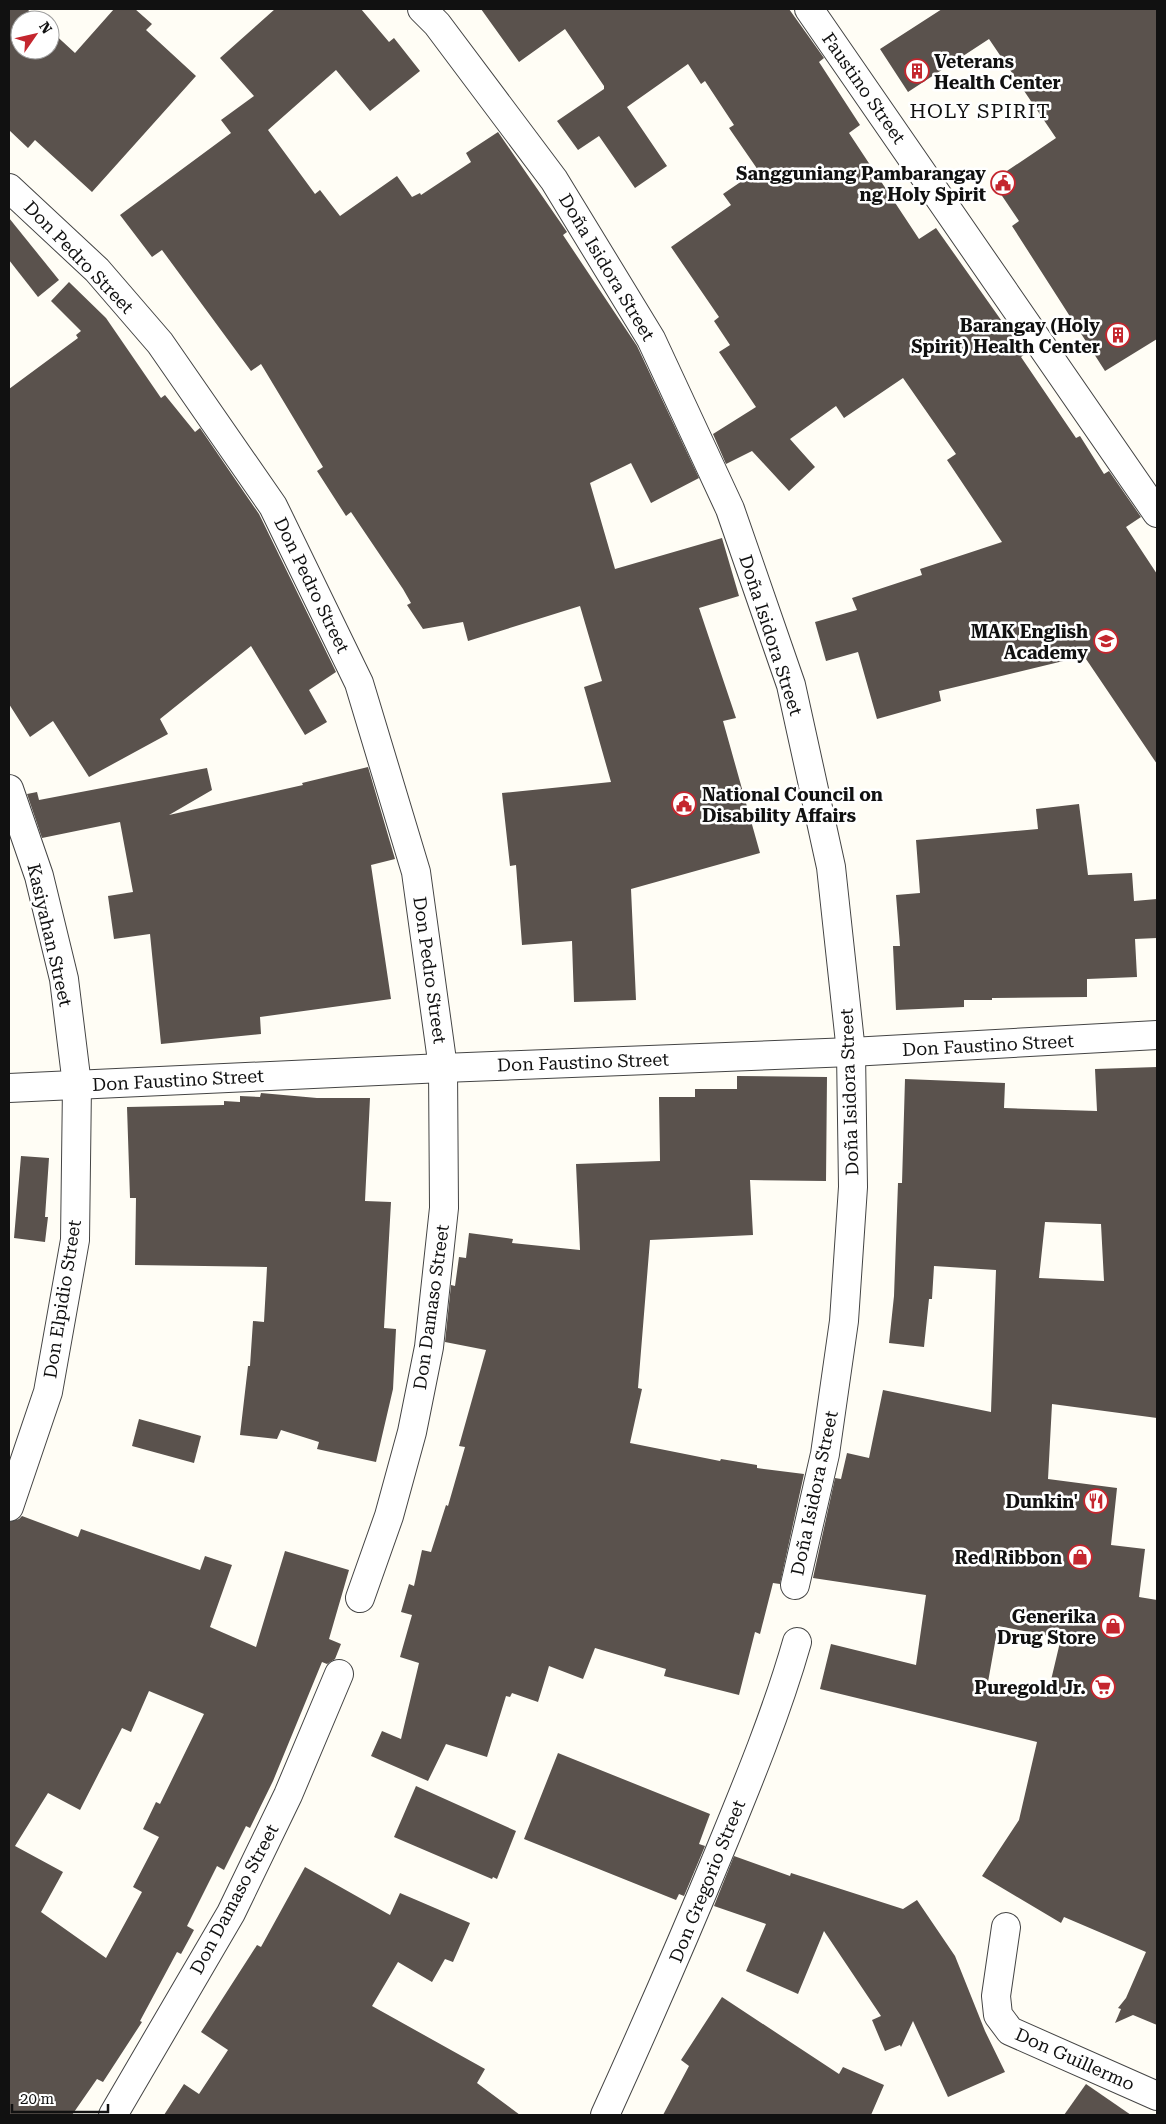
<svg xmlns="http://www.w3.org/2000/svg" width="1166" height="2124" viewBox="0 0 1166 2124" font-family="'Roboto Serif',serif">
<rect width="100%" height="100%" fill="#fffdf5"/>
<g fill="#5a524d" fill-rule="evenodd">
<path d="M 9,9 L 27,9 L 39,20 L 20,20 L 20,50 L 50,50 L 50,30 L 75,53 L 114,9 L 135,9 L 152,24 L 146,30 L 196,76 L 92,192 L 35,140 L 28,148 L 9,130 Z"/>
<path d="M 275,9 L 361,9 L 389,42 L 394,38 L 420,71 L 370,111 L 336,70 L 268,130 L 315,194 L 320,190 L 340,216 L 397,176 L 412,197 L 420,193 L 421,195 L 471,162 L 466,153 L 498,132 L 567,232 L 563,235 L 637,346 L 699,478 L 651,503 L 631,463 L 590,483 L 615,569 L 722,538 L 739,596 L 699,608 L 736,718 L 723,721 L 760,853 L 631,889 L 636,1000 L 574,1002 L 572,941 L 522,945 L 516,865 L 510,866 L 502,793 L 611,782 L 584,687 L 602,681 L 580,606 L 468,641 L 463,622 L 423,629 L 407,605 L 411,603 L 403,589 L 351,512 L 346,516 L 317,471 L 323,467 L 261,364 L 251,371 L 162,250 L 152,257 L 120,215 L 231,133 L 221,120 L 254,96 L 220,58 Z"/>
<path d="M 481,9 L 789,9 L 824,58 L 819,62 L 860,125 L 849,133 L 919,239 L 936,228 L 1025,354 L 1021,357 L 1076,438 L 1080,436 L 1104,474 L 1109,471 L 1141,517 L 1126,527 L 1157,574 L 1157,764 L 1084,656 L 939,691 L 941,701 L 877,719 L 858,652 L 826,661 L 815,622 L 857,610 L 852,598 L 922,575 L 920,569 L 1002,542 L 947,460 L 956,454 L 903,378 L 844,418 L 836,406 L 790,439 L 815,467 L 789,491 L 752,451 L 726,464 L 713,434 L 756,407 L 719,352 L 730,345 L 714,321 L 719,317 L 671,247 L 731,205 L 723,194 L 758,170 L 729,128 L 734,125 L 705,81 L 701,84 L 688,64 L 627,107 L 667,166 L 635,188 L 599,136 L 578,150 L 557,121 L 604,89 L 604,86 L 565,29 L 519,62 Z"/>
<path d="M 942,9 L 1157,9 L 1157,339 L 1105,371 L 1012,226 L 1019,221 L 992,181 L 1056,138 L 989,39 L 908,92 L 880,49 Z"/>
<path d="M 9,218 L 59,280 L 38,297 L 9,260 Z"/>
<path d="M 69,282 L 106,318 L 161,398 L 165,395 L 195,432 L 200,428 L 259,514 L 336,672 L 309,690 L 327,722 L 305,735 L 251,646 L 160,719 L 168,734 L 89,777 L 53,721 L 30,737 L 9,704 L 9,389 L 78,338 L 76,335 L 81,331 L 51,301 Z"/>
<path d="M 368,767 L 395,859 L 371,865 L 391,999 L 260,1017 L 261,1034 L 161,1044 L 150,934 L 114,939 L 108,896 L 133,892 L 120,822 L 42,838 L 27,794 L 37,792 L 39,800 L 207,768 L 212,790 L 169,815 L 303,785 L 302,783 Z"/>
<path d="M 1079,804 L 1088,875 L 1132,873 L 1134,901 L 1157,899 L 1157,938 L 1135,939 L 1137,977 L 1087,979 L 1087,997 L 992,998 L 992,1000 L 964,1000 L 964,1007 L 896,1010 L 893,946 L 900,946 L 896,895 L 920,893 L 916,840 L 1038,829 L 1036,809 Z"/>
<path d="M 1157,1067 L 1157,1418 L 1052,1404 L 1048,1479 L 1117,1488 L 1111,1545 L 1145,1549 L 1139,1597 L 1157,1600 L 1157,2025 L 1133,2015 L 1115,2023 L 1121,2009 L 1118,2008 L 1126,1998 L 1146,1952 L 1064,1917 L 1061,1923 L 982,1876 L 1019,1820 L 1037,1742 L 820,1689 L 831,1644 L 916,1665 L 926,1595 L 813,1578 L 835,1478 L 841,1479 L 847,1453 L 869,1458 L 883,1390 L 991,1412 L 996,1270 L 934,1266 L 932,1299 L 929,1299 L 924,1347 L 889,1343 L 894,1296 L 898,1183 L 902,1183 L 905,1079 L 1005,1083 L 1004,1108 L 1097,1111 L 1095,1069 ZM 1045,1222 L 1101,1224 L 1104,1281 L 1039,1278 ZM 998,1626 L 1061,1638 L 1047,1697 L 988,1682 Z"/>
<path d="M 737,1076 L 827,1077 L 826,1181 L 750,1180 L 753,1235 L 650,1240 L 638,1388 L 642,1389 L 630,1443 L 720,1461 L 721,1459 L 757,1465 L 757,1468 L 804,1474 L 780,1584 L 773,1583 L 760,1634 L 755,1632 L 739,1695 L 664,1676 L 666,1669 L 595,1648 L 583,1679 L 549,1666 L 538,1702 L 512,1693 L 510,1697 L 506,1696 L 487,1757 L 446,1744 L 428,1781 L 371,1756 L 382,1731 L 401,1739 L 419,1663 L 400,1657 L 412,1615 L 401,1612 L 409,1584 L 414,1586 L 422,1550 L 431,1552 L 446,1505 L 448,1506 L 465,1447 L 459,1446 L 486,1350 L 445,1342 L 451,1285 L 455,1286 L 459,1257 L 466,1258 L 469,1233 L 513,1239 L 512,1243 L 580,1250 L 576,1164 L 660,1161 L 659,1097 L 695,1097 L 695,1089 L 737,1089 Z"/>
<path d="M 261,1093 L 317,1098 L 370,1098 L 365,1201 L 391,1202 L 384,1328 L 396,1329 L 393,1389 L 376,1462 L 317,1449 L 319,1442 L 281,1430 L 277,1439 L 240,1435 L 248,1366 L 250,1366 L 253,1321 L 264,1322 L 267,1267 L 135,1265 L 136,1198 L 130,1198 L 127,1107 L 224,1105 L 224,1101 L 240,1102 L 240,1096 L 260,1097 Z"/>
<path d="M 21,1156 L 49,1158 L 45,1217 L 48,1217 L 45,1242 L 14,1238 Z"/>
<path d="M 139,1419 L 201,1436 L 194,1463 L 132,1446 Z"/>
<path d="M 22,1516 L 78,1537 L 81,1529 L 200,1570 L 205,1556 L 232,1565 L 210,1627 L 256,1647 L 285,1551 L 349,1570 L 329,1639 L 341,1644 L 335,1659 L 327,1664 L 322,1662 L 273,1781 L 250,1828 L 246,1826 L 224,1870 L 217,1866 L 187,1926 L 194,1930 L 181,1954 L 177,1952 L 140,2021 L 142,2022 L 103,2082 L 97,2079 L 72,2115 L 9,2115 L 9,1522 L 19,1519 ZM 149,1691 L 204,1714 L 160,1804 L 156,1802 L 143,1829 L 159,1837 L 133,1887 L 142,1892 L 106,1958 L 41,1912 L 63,1872 L 15,1846 L 48,1793 L 80,1810 L 122,1728 L 131,1732 Z"/>
<path d="M 558,1753 L 710,1814 L 699,1844 L 705,1846 L 684,1896 L 679,1894 L 676,1900 L 524,1839 Z"/>
<path d="M 416,1786 L 516,1831 L 497,1879 L 493,1877 L 492,1879 L 394,1837 Z"/>
<path d="M 734,1856 L 790,1876 L 791,1873 L 903,1909 L 917,1900 L 955,1956 L 985,2031 L 1005,2072 L 948,2097 L 913,2021 L 901,2047 L 900,2045 L 885,2051 L 872,2020 L 881,2016 L 824,1931 L 798,1994 L 746,1971 L 766,1924 L 714,1906 Z"/>
<path d="M 305,1867 L 390,1915 L 400,1893 L 470,1923 L 453,1962 L 445,1959 L 432,1982 L 398,1962 L 372,2006 L 485,2069 L 477,2083 L 520,2115 L 164,2115 L 184,2084 L 199,2094 L 228,2050 L 201,2032 L 257,1945 L 261,1947 Z"/>
<path d="M 722,1997 L 839,2074 L 843,2067 L 884,2085 L 871,2115 L 663,2115 L 689,2066 L 681,2060 Z"/>
<path d="M 1086,2084 L 1131,2115 L 1064,2115 Z"/>
</g>
<g fill="none" stroke-linecap="round" stroke-linejoin="round">
<g stroke="#444" stroke-width="30">
<g id="street">
<path d="M 422,9 L 437,24 L 554,180 L 651,339 L 730,509 L 791,685 L 831,867 L 851,1052 L 853,1187 L 844,1321 L 825,1454 L 795,1585"/>
<path d="M 809,9 L 1157,513"/>
<path d="M 9,188 L 97,270 L 160,343 L 273,506 L 359,683 L 416,872 L 443,1068 L 444,1208 L 429,1347 L 412,1432 L 389,1516 L 360,1598"/>
<path d="M 9,789 L 39,876 L 64,979 L 77,1085 L 75,1240 L 48,1392 L 9,1507"/>
<path d="M 9,1088 L 443,1068 L 851,1052 L 1157,1035"/>
<path d="M 1006,1927 L 996,1996 L 998,2015 L 1010,2031 L 1157,2096"/>
<path d="M 113,2115 L 231,1913 L 288,1795 L 339,1674"/>
<path d="M 605,2115 C 645,2027 684,1938 721,1848 C 749,1780 777,1712 797,1642"/>
</g>
</g>
<use href="#street" stroke="#fff" stroke-width="28"/>
</g>
<defs>
<g id="building-ring" transform="scale(1.25)"><circle r="9.5" fill="#fff" stroke="#c4262e" stroke-width="1.5"/><path d="M-4-6H4V6H1V3H-1V6H-4ZM-2.5-4.3h1.7v1.8h-1.7ZM.8-4.3h1.7v1.8H.8ZM-2.5-1h1.7V.8h-1.7ZM.8-1h1.7V.8H.8Z" fill="#c4262e"/></g>
<g id="civic-ring" transform="scale(1.25)"><circle r="9.5" fill="#fff" stroke="#c4262e" stroke-width="1.5"/><path d="M-.6-6.5H3V-4.5H.6V-3L4-1V1h2V6H-6V1h2V-1L-.6-3ZM-1.2 2.5V6h2.4V2.5Z" fill="#c4262e"/></g>
<g id="school-ring" transform="scale(1.25)"><circle r="9.5" fill="#fff" stroke="#c4262e" stroke-width="1.5"/><path d="M0-5L7-2L0 1L-7-2ZM-4 1L0 2.5L4 1V4Q0 6-4 4Z" fill="#c4262e"/></g>
<g id="restaurant-ring" transform="scale(1.25)"><circle r="9.5" fill="#fff" stroke="#c4262e" stroke-width="1.5"/><path d="M-5-6h1v4h1v-4h1v4h1v-4h1v5L-1.5 .5V6h-2V.5L-5-1ZM5-6V6H3V1.5H1.5Q1.5-4 5-6Z" fill="#c4262e"/></g>
<g id="shop-ring" transform="scale(1.25)"><circle r="9.5" fill="#fff" stroke="#c4262e" stroke-width="1.5"/><path d="M-5-2.5h2.3a2.7 3.5 0 0 1 5.4 0H5L5.5 6h-11ZM-1.5-2.5h3a1.5 2.3 0 0 0-3 0Z" fill="#c4262e"/></g>
<g id="supermarket-ring" transform="scale(1.25)"><circle r="9.5" fill="#fff" stroke="#c4262e" stroke-width="1.5"/><path d="M-6-5.5h2.5l.6 2H6L4.5 2H-2.5L-4.4-4H-6ZM-1.5 3.2a1.3 1.3 0 1 0 .1 0ZM3 3.2a1.3 1.3 0 1 0 .1 0Z" fill="#c4262e"/></g>
</defs>
<g fill-rule="evenodd">
<use href="#building-ring" x="917" y="71"/>
<use href="#civic-ring" x="1003" y="183"/>
<use href="#building-ring" x="1118" y="335"/>
<use href="#school-ring" x="1106" y="641"/>
<use href="#civic-ring" x="684" y="804"/>
<use href="#restaurant-ring" x="1096" y="1501"/>
<use href="#shop-ring" x="1080" y="1557"/>
<use href="#shop-ring" x="1113" y="1626"/>
<use href="#supermarket-ring" x="1103" y="1687"/>
</g>
<g text-anchor="middle" dominant-baseline="central" stroke-width="5" stroke-linejoin="round" paint-order="stroke">
<g font-size="18" font-weight="bold" fill="#111" stroke="#fff" text-anchor="end">
<text x="934" y="61" text-anchor="start">Veterans<tspan x="934" dy="21">Health Center</tspan></text>
<text x="986" y="173">Sangguniang Pambarangay<tspan x="986" dy="21">ng Holy Spirit</tspan></text>
<text x="1100" y="325">Barangay (Holy<tspan x="1100" dy="21">Spirit) Health Center</tspan></text>
<text x="1088" y="631">MAK English<tspan x="1088" dy="21">Academy</tspan></text>
<text x="702" y="794" text-anchor="start">National Council on<tspan x="702" dy="21">Disability Affairs</tspan></text>
<text x="1078" y="1501">Dunkin'</text>
<text x="1062" y="1557">Red Ribbon</text>
<text x="1096" y="1616">Generika<tspan x="1096" dy="21">Drug Store</tspan></text>
<text x="1086" y="1687">Puregold Jr.</text>
</g>
<g font-size="18" fill="#111" stroke="#fff">
<text transform="translate(864 88) rotate(55)">Faustino Street</text>
<text transform="translate(79 257) rotate(46)">Don Pedro Street</text>
<text transform="translate(607 267) rotate(59)">Doña Isidora Street</text>
<text transform="translate(312 585) rotate(64)">Don Pedro Street</text>
<text transform="translate(771 635) rotate(72)">Doña Isidora Street</text>
<text transform="translate(50 935) rotate(77)">Kasiyahan Street</text>
<text transform="translate(430 970) rotate(82)">Don Pedro Street</text>
<text transform="translate(988 1045) rotate(-3)">Don Faustino Street</text>
<text transform="translate(583 1062) rotate(-2)">Don Faustino Street</text>
<text transform="translate(178 1080) rotate(-3)">Don Faustino Street</text>
<text transform="translate(849 1092) rotate(-92)">Doña Isidora Street</text>
<text transform="translate(62 1299) rotate(-81)">Don Elpidio Street</text>
<text transform="translate(431 1307) rotate(-82)">Don Damaso Street</text>
<text transform="translate(814 1493) rotate(-78)">Doña Isidora Street</text>
<text transform="translate(707 1881) rotate(-68)">Don Gregorio Street</text>
<text transform="translate(234 1899) rotate(-62)">Don Damaso Street</text>
<text transform="translate(1075 2059) rotate(24)">Don Guillermo</text>
</g>
<g font-size="20" letter-spacing="1" fill="#111" stroke="#fff">
<text x="980" y="111">HOLY SPIRIT</text>
</g>
</g>
<rect width="1166" height="2124" fill="none" stroke="#111111" stroke-width="20"/>
<g transform="translate(35 35) rotate(56)"><circle r="24" fill="#ffffff" stroke="#a0a0a0"/>
<path d="M0-4L9 19L0 12L-9 19Z" fill="#c4262e"/>
<text y="-8" font-size="14" font-weight="bold" text-anchor="middle" fill="#111111">N</text>
</g>
<path d="M12 2104v8h96v-8" fill="none" stroke="#111111" stroke-width="2.5"/>
<text x="20" y="2104" font-size="15" fill="#111111" stroke="#ffffff" stroke-width="4" paint-order="stroke">20 m</text>
</svg>
